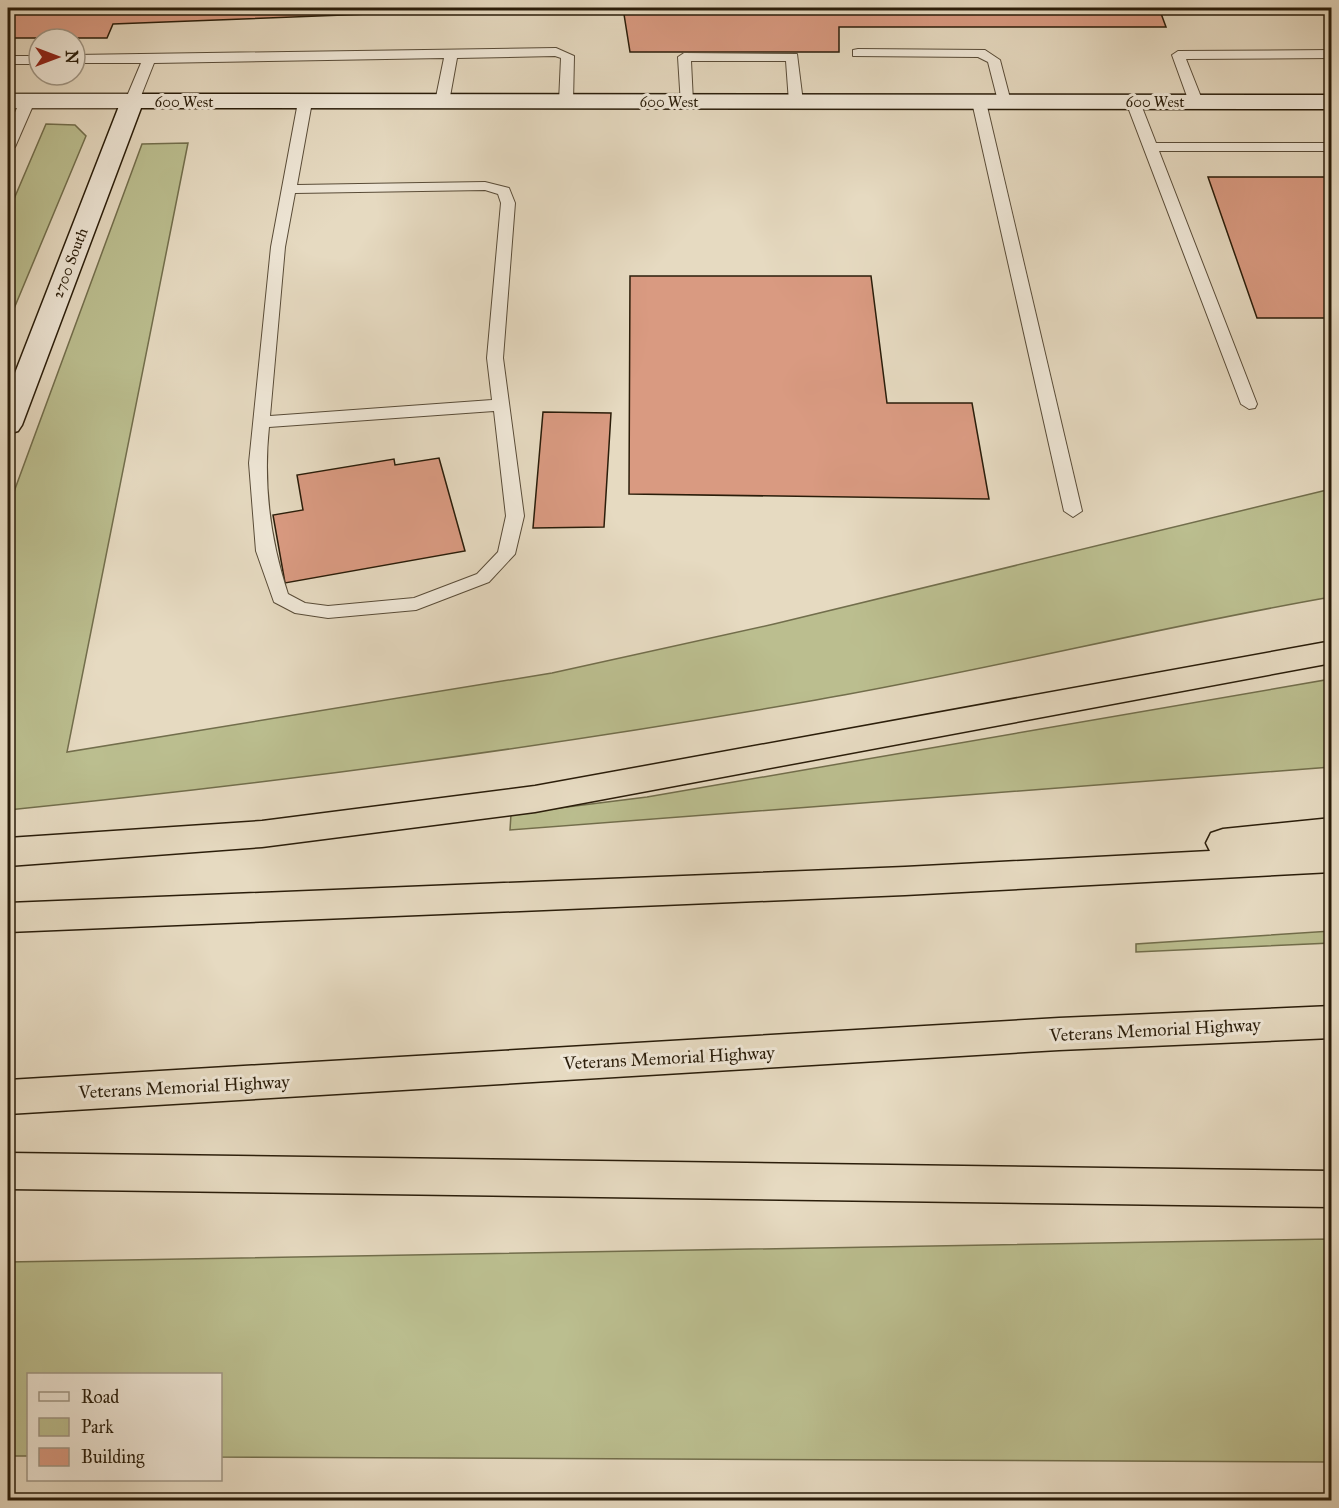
<svg xmlns="http://www.w3.org/2000/svg" width="1339" height="1508" viewBox="0 0 1339 1508" font-family="'IM FELL Great Primer',serif">
<rect width="100%" height="100%" fill="#e6dac1"/>
<filter id="stains"><feTurbulence type="fractalNoise" baseFrequency=".00333" numOctaves="4"/><feColorMatrix values="0 0 0 0 .2 0 0 0 0 .09 0 0 0 0 .02 0 0 0 .5 -.17"/></filter>
<radialGradient id="worn" r=".72"><stop offset=".6" stop-color="#630" stop-opacity="0"/><stop offset="1" stop-color="#630" stop-opacity=".3"/></radialGradient>
<g fill="#bbbe8f" stroke="#726e4c" stroke-width="1.5">
<path d="M 46,124 L 75,125 L 86,136 L 8,323 L 8,213 Z"/>
<path d="M 188,143 L 67,752 L 552,673 L 774,624 L 1331,489 L 1331,597 C 1159,627 989,670 816,700 C 548,747 278,783 8,810 L 8,508 L 142,144 Z"/>
<path d="M 1331,679 L 1331,767 L 510,830 L 511,814 L 647,797 Z"/>
<path d="M 1331,931 L 1331,943 L 1136,952 L 1136,944 Z"/>
<path d="M 1331,1239 L 1331,1462 L 221,1457 L 220,1374 L 28,1374 L 28,1456 L 8,1456 L 8,1262 Z"/>
</g>
<g fill="#d99a81" stroke="#2a1d0a" stroke-width="1.5">
<path d="M 8,8 L 526,8 L 113,24 L 107,38 L 8,38 Z"/>
<path d="M 623,8 L 1159,8 L 1166,27 L 839,27 L 839,52 L 630,52 Z"/>
<path d="M 1208,177 L 1332,177 L 1332,318 L 1257,318 Z"/>
<path d="M 630,276 L 871,276 L 887,403 L 972,403 L 989,499 L 629,494 Z"/>
<path d="M 543,412 L 611,413 L 604,527 L 533,528 Z"/>
<path d="M 439,458 L 465,551 L 285,583 L 273,515 L 303,510 L 297,475 L 394,459 L 395,465 Z"/>
</g>
<g fill="none" stroke-linecap="round" stroke-linejoin="round">
<g stroke="#594c38" stroke-width="2">
<g id="lane">
<path d="M 556,48 L 574,56 L 573,102 L 566,106 L 559,102 L 561,58 L 555,56 L 457,58 L 449,102 L 442,106 L 435,102 L 444,58 L 154,63 L 139,101 L 132,105 L 125,101 L 141,63 L 75,63 L 75,55 Z"/>
<path d="M 858,49 L 985,50 L 1000,60 L 1011,102 L 1009,105 L 999,105 L 988,62 L 978,57 L 853,56 L 853,50 Z"/>
<path d="M 1332,50 L 1332,58 L 1186,59 L 1203,102 L 1196,106 L 1189,102 L 1172,55 L 1178,51 Z"/>
<path d="M 684,53 L 797,54 L 803,102 L 796,106 L 789,102 L 786,61 L 691,61 L 693,102 L 686,106 L 681,105 L 678,57 Z"/>
<rect x="8" y="56" width="31" height="8"/>
<path d="M 28,97 L 35,101 L 15,147 L 8,151 C 8,137 13,101 28,97 Z"/>
<path d="M 305,98 L 312,102 L 297,185 L 485,182 L 509,188 L 515,203 L 503,358 L 524,516 L 515,554 L 489,582 L 416,610 L 328,618 L 295,613 L 274,602 L 256,551 L 249,463 L 271,247 L 298,102 ZM 485,190 L 498,194 L 501,203 L 487,358 L 492,400 L 270,416 L 285,247 L 295,193 ZM 494,411 L 506,516 L 498,552 L 477,574 L 414,598 L 328,606 L 305,603 L 288,594 C 270,539 263,485 269,427 Z"/>
<path d="M 979,98 L 986,102 L 1082,511 L 1073,517 L 1064,511 L 972,102 Z"/>
<path d="M 1133,98 L 1140,102 L 1156,143 L 1332,143 L 1332,151 L 1159,151 L 1257,404 L 1255,408 L 1249,409 L 1241,404 L 1126,102 Z"/>
</g>
</g>
<g stroke="#594c38" stroke-width="3">
<path id="street" d="M 8,94 L 132,94 L 140,96 L 143,101 L 140,106 L 132,108 L 8,108 Z"/>
</g>
<g stroke="#2a1d0a" stroke-width="3">
<path id="secondary" d="M 132,94 L 1332,95 L 1332,109 L 141,108 L 22,425 L 18,431 L 8,434 L 8,391 L 121,101 L 124,96 Z"/>
</g>
<g stroke="#2a1d0a" stroke-width="3">
<g id="highway">
<path d="M 1332,641 L 1332,663 L 535,812 L 262,847 L 8,866 L 8,838 L 262,821 L 535,786 Z"/>
<path d="M 1332,818 L 1332,872 L 905,895 L 8,932 L 8,903 L 905,867 L 1210,851 L 1206,843 L 1211,833 L 1223,829 Z"/>
<path d="M 1332,1006 L 1332,1038 L 1059,1050 L 8,1114 L 8,1080 L 1059,1018 Z"/>
<path d="M 8,1153 L 1332,1171 L 1332,1207 L 8,1189 Z"/>
</g>
</g>
<use href="#lane" fill="#efe7d7" fill-rule="evenodd"/>
<use href="#street" fill="#efe7d7" fill-rule="evenodd"/>
<use href="#secondary" fill="#efe7d7" fill-rule="evenodd"/>
<use href="#highway" fill="#e6dac1" fill-rule="evenodd"/>
</g>
<g text-anchor="middle" dominant-baseline="central" stroke-width="6" stroke-linejoin="round" paint-order="stroke">
<g font-size="15" fill="#2a1d0a" stroke="#efe7d7">
<text x="184" y="102">600 West</text>
<text x="669" y="102">600 West</text>
<text x="1155" y="102">600 West</text>
<text transform="translate(70 263) rotate(-69)">2700 South</text>
</g>
<g font-size="18" fill="#2a1d0a" stroke="#efe7d7">
<text transform="translate(1155 1030) rotate(-3)">Veterans Memorial Highway</text>
<text transform="translate(669 1058) rotate(-3)">Veterans Memorial Highway</text>
<text transform="translate(184 1087) rotate(-3)">Veterans Memorial Highway</text>
</g>
</g>
<rect width="1339" height="1508" fill="none" stroke="#e6dac1" stroke-width="30"/>
<rect x="9" y="9" width="1321" height="1490" fill="none" stroke="#2a1d0a" stroke-width="3"/>
<rect x="15" y="15" width="1309" height="1478" fill="none" stroke="#2a1d0a" stroke-width="1.5"/>
<rect x="27" y="1373" width="195" height="108" fill="#efe7d7" stroke="#a09685" stroke-width="1.5"/>
<rect x="39" y="1392" width="30" height="9" fill="#efe7d7" stroke="#a09685" stroke-width="1.5"/>
<text x="81" y="1403" font-size="18" fill="#2a1d0a">Road</text>
<rect x="39" y="1418" width="30" height="18" fill="#bbbe8f" stroke="#a09685" stroke-width="1.5"/>
<text x="81" y="1433" font-size="18" fill="#2a1d0a">Park</text>
<rect x="39" y="1448" width="30" height="18" fill="#d99a81" stroke="#a09685" stroke-width="1.5"/>
<text x="81" y="1463" font-size="18" fill="#2a1d0a">Building</text>
<g transform="translate(57 57) rotate(90)"><circle r="28" fill="#efe7d7" stroke="#a09685" stroke-width="1.5"/>
<path d="M0-4.5L10 22L0 15L-10 22Z" fill="#8f2418"/>
<text y="-9" font-size="16" font-weight="bold" text-anchor="middle" fill="#2a1d0a">N</text>
</g>
<rect width="100%" height="100%" filter="url(#stains)"/>
<rect width="100%" height="100%" fill="url(#worn)"/>
</svg>
